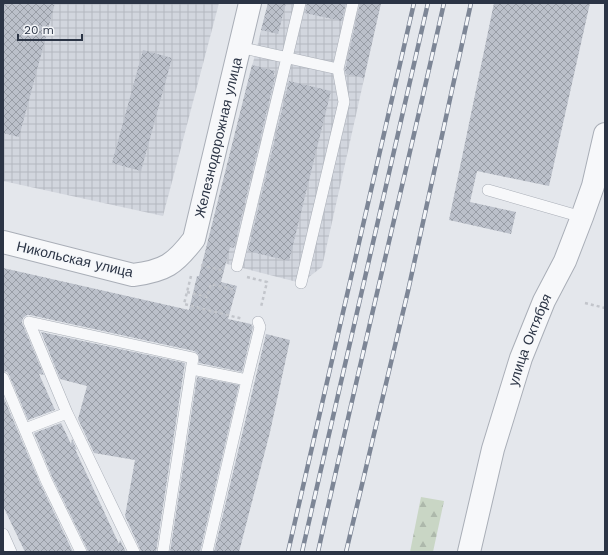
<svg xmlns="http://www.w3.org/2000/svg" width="608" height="555" font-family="'Work Sans',sans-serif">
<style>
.industrial{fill:url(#industrial-grid)}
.forest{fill:url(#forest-firs)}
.building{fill:url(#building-cross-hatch)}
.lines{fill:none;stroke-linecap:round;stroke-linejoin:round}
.service-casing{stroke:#a9aeb7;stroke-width:12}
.minor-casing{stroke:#a9aeb7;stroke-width:24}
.tertiary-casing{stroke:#a9aeb7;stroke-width:24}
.path{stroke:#c2c5cb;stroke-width:2.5;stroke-dasharray:3 3;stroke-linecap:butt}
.service{stroke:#f7f8fa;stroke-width:11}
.minor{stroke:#f7f8fa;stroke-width:22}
.tertiary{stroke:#f7f8fa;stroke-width:22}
.rail-casing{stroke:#7d8696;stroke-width:4.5}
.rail{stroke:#f4f6f9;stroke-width:3;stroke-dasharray:9;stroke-linecap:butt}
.labels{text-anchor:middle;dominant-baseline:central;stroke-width:3;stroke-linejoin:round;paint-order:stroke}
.street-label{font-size:14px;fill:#2b3445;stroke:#f4f6f9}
</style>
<defs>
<pattern id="industrial-grid" width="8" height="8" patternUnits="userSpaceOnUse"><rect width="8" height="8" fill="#d2d6de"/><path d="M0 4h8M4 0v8" fill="none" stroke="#b4b8c0"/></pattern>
<pattern id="forest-firs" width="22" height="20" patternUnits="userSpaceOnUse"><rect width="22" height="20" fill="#c9d6c5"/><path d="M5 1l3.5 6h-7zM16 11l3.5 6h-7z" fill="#adb8ab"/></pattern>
<pattern id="building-cross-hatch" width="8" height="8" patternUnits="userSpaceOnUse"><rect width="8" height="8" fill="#bbc0ca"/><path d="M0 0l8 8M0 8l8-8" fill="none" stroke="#989da6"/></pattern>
</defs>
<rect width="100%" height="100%" fill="#e4e7ec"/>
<path class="industrial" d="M3,3h216l-56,213 -160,-35z
M268,3h113l-59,264 -21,16 -97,-25z"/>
<path class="forest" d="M421,497l23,4 -11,51h-23z"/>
<path class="building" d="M3,3h52l-36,134 -16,-4z
M268,3h18l-8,31 -17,-4z
M307,3h39l-4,18 -37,-8z
M360,3h21l-17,75 -18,-4 -1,-4z
M494,3h96l-41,183 -72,-15 -7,31 46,10 -5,22 -62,-14z
M143,50l29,8 -31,113 -29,-8z
M252,65l23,6 -2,6h2l-41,171 -4,-1 -9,35 16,4 -9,33 23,5 2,3 -11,45 -43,-9v-8l-2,-2 -3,-2 -164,-36h-3l-4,3 -1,4 1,3 21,50 -5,-1 16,36 -27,10 -19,-45 -2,-3 -4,-1v-103l186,42 8,-34h2z
M289,81l42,10 -42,170 -41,-10z
M41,332l144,31 -29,189h-15l-1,-3 -15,-33 10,-56 -41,-7 -16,-34 9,-33 -27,-7z
M266,334l24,6 -20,92 -31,120h-25z
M197,377l42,8 -39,167h-30z
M3,396l37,87 33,69h-48l-22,-46z
M61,423l10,21 1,-5 5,11 -2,-1 44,95 1,-4 6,12h-38l-1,-3 -35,-72 -18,-44z"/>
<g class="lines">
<g class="service-casing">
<path id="service" d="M239,47l99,22
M488,190l94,27
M237,266l63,-263
M301,283l43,-181 -6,-33 15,-66
M29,322l164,36 -30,194
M29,322l38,91 67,139
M192,369l55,11 -40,172
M3,378l43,102 35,72
M247,380l13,-53 -2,-5
M25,429l42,-16
M3,534l8,18"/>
</g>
<g class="minor-casing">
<g id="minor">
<path id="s1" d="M469,552l24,-103 28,-91 23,-57 21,-40 17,-44 11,-31 12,-52"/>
</g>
</g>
<g class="tertiary-casing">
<g id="tertiary">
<path id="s2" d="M3,242l130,33c32,-4 42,-11 61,-36l56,-236"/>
</g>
</g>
<path class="path" d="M201,265l20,5
M191,276l-7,28 59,15
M247,277l20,5 -6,25
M187,292l20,5 4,-13 25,6
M585,303l20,5"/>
<use href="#service" class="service"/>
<use href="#minor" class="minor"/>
<use href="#tertiary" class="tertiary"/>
<g class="rail-casing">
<path id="rail" d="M288,552l126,-549
M302,552l126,-549
M318,552c40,-183 85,-366 126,-549
M346,552l62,-261 63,-288"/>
</g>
<use href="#rail" class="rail"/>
</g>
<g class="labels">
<g class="street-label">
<text stroke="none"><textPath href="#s2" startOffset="312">Железнодорожная улица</textPath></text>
<text transform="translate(75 259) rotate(13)">Никольская улица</text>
<text stroke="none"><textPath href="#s1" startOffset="221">улица Октября</textPath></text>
</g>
</g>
<rect width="608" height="555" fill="none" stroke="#2b3445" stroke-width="8"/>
<path d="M18 34v6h64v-6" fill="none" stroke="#2b3445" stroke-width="2"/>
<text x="24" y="34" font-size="12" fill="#2b3445" stroke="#f4f6f9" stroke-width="3" paint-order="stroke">20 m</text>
</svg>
